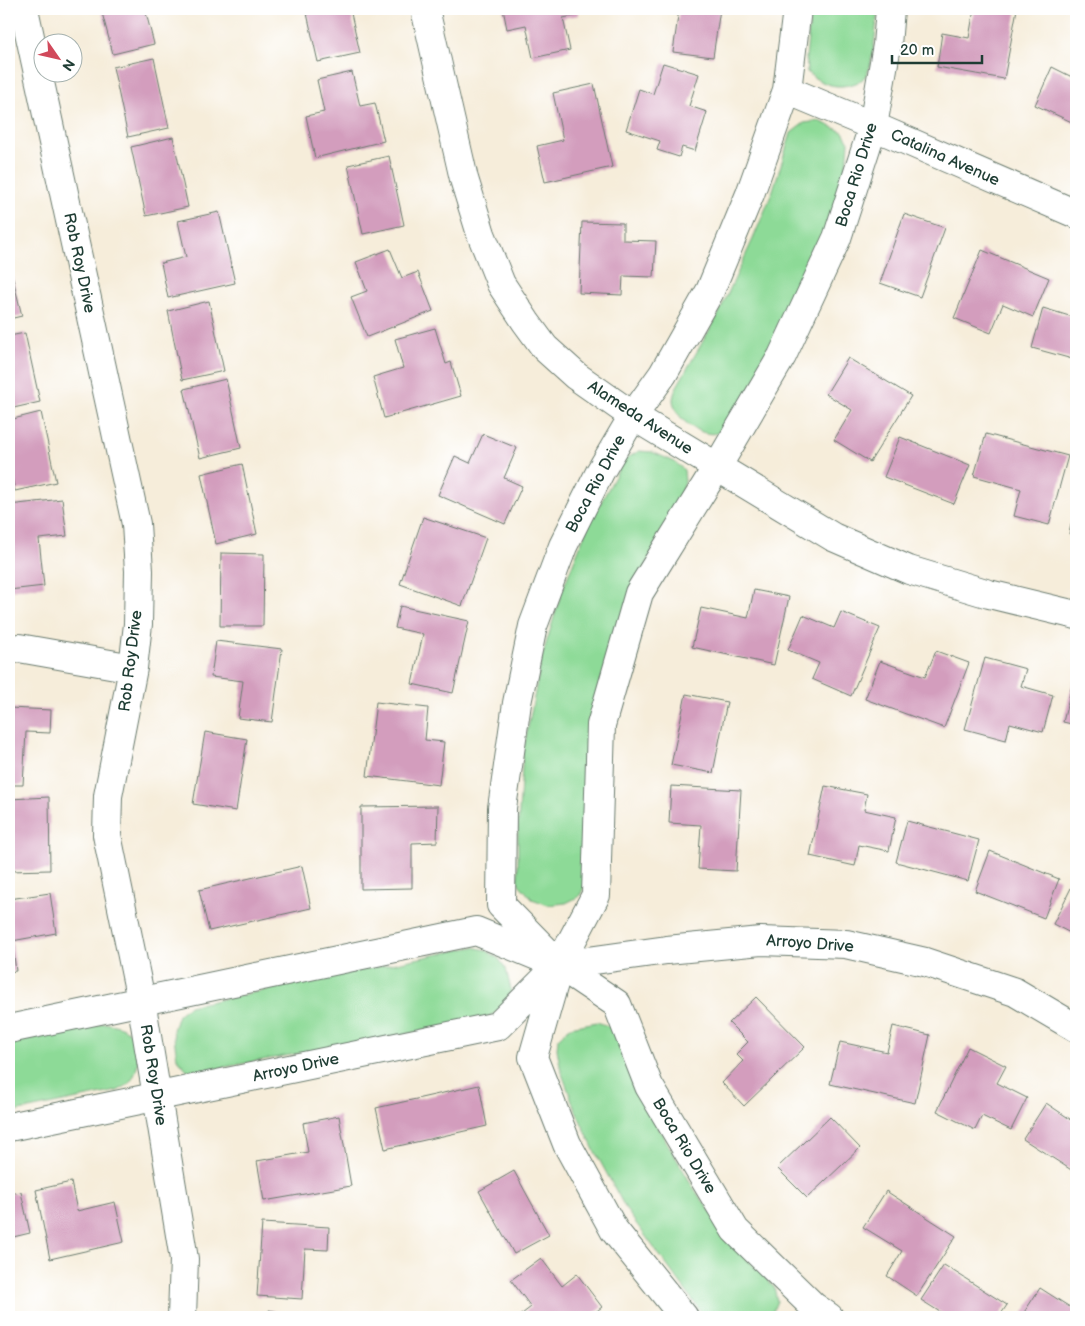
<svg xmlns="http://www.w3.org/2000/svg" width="1085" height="1326" font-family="'Balsamiq Sans',sans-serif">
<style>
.grass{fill:#8dda97;stroke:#568c66}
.building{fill:#d39dbd}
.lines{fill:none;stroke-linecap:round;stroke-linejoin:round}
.minor-casing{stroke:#6a7b6e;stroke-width:30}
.minor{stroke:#fff;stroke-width:28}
.labels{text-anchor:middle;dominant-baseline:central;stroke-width:4;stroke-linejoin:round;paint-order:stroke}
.street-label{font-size:16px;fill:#1f3d34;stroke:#fff}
</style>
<rect width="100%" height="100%" fill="#fff"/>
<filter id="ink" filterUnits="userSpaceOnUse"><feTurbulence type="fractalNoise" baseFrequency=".02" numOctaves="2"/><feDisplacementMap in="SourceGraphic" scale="10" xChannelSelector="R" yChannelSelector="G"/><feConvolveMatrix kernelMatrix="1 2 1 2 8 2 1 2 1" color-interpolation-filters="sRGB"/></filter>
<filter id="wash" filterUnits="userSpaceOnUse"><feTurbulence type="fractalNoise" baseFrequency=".0096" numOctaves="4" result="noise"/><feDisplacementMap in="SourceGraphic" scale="20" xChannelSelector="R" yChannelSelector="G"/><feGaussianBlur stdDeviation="1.12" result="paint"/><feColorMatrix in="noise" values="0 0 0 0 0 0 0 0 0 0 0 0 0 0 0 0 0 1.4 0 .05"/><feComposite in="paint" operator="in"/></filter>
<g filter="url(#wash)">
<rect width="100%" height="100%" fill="#f6edda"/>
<path class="grass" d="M811,9h67c-2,15 -4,54 -12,66 -5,8 -15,10 -24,11 -13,1 -26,-6 -35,-14l-1,-15z
M819,121l24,11 6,10 -1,13 -12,52 -34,89 -74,131c-3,2 -7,5 -10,6 -18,5 -44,-15 -45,-33 0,-4 2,-8 3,-12l42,-73 35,-76 19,-46 19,-60 13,-10z
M639,451l13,1 23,10 9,8 1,12 -4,14 -11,17 -42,92 -41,275 -7,16 -14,7 -18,2 -16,-6 -14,-16v-56l5,-74 19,-96 20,-66 26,-65 36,-66z
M473,947l13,3 13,9 7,10 5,21 -6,13 -11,11 -18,7 -273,50 -16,-1 -10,-12 -4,-28 5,-15 11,-9z
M597,1022l14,5 11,11 37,91 37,63 48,64 30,31 3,14 -5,12 -4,4h-63l-78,-106 -33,-61 -19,-41 -14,-38 -4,-22 1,-11 12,-11z
M104,1023c8,1 16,3 23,7 14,11 14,39 3,52 -3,4 -9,7 -13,9l-108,22v-70z"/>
<g id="blocks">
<path class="building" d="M101,9h44l9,35 -41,10z
M306,9h44l10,44 -42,9z
M503,9h74l2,6 -16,3 7,32 -37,8 -7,-33 -19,4z
M679,9h41l-7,48 -40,-5z
M974,9h43l-13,70 -67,-12 5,-34 27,5z
M154,58l15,70 -41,9 -15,-70z
M663,63l36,11 -10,32 18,6 -12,39 -13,-4 -3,10 -22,-7 3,-9 -34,-11 13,-41 14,5z
M1052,67l24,12v45l-41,-19z
M352,72l8,34 15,-3 9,38 -69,17 -9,-42 18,-4 -7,-32z
M594,84l18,83 -67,15 -8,-36 26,-6 -10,-47z
M173,137l15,70 -42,9 -15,-69z
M389,156l15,69 -41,9 -15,-69z
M219,212l16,71 -67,15 -7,-35 25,-6 -8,-36z
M904,214l41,14 -25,69 -40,-14z
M582,222l41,1v17l33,1 -2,36 -31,-1 -1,19 -43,-2z
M390,249l12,29 16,-6 15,39 -66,26 -16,-40 16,-6 -11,-29z
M982,250l67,28 -16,39 -30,-13 -12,29 -37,-15z
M9,262l13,54 -13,3z
M209,301l15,70 -42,9 -14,-69z
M1043,308l33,10v42l-44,-12z
M435,328l11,36 5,-2 10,34 -77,22 -11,-41 30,-9 -8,-29z
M25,333l15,69 -31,7v-73z
M848,358l63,38 -41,66 -36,-22 18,-30 -26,-16z
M226,379l15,69 -41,10 -16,-69z
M41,412l15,70 -41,9 -6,-28v-43z
M483,434l34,14 -13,30 18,8 -17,38 -67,-29 17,-39 15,7z
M986,434l82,22 -19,69 -35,-9 7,-27 -47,-13z
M900,437l70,28 -16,39 -70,-27z
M242,464l15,70 -41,10 -15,-70z
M62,499l5,37 -28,3 5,47 -35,4v-85z
M1075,506h1v29l-7,-1z
M423,517l63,21 -24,68 -62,-22z
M221,553l43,1 -1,72h-43z
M754,590l35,7 -15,68 -82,-18 9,-39 47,10z
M400,606l69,15 -16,72 -41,-9 11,-50 -28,-6z
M841,612l39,16 -29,68 -39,-17 7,-16 -31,-13 15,-35 31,13z
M216,641l66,8 -10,73 -34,-4 5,-37 -32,-4z
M936,651l33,12 -25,65 -79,-29 15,-38 45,16z
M985,658l41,11 -5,17 32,9 -10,37 -33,-9 -4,17 -41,-11z
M1073,681l3,1v43l-13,-3z
M686,694l41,8 -14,71 -42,-8z
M376,702l52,6 -3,32 19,2 -5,43 -72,-9z
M9,708l42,2 -1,23 -24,-1 -3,53h-14z
M205,732l42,7 -11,72 -43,-7z
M671,786l70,4 -5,81 -38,-2 3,-44 -32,-2z
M825,786l42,8 -3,16 32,7 -7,34 -30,-6 -4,21 -45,-10z
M49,797l1,73 -41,1v-72z
M438,806l-1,36 -25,1v45l-51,1v-82z
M907,821l72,19 -11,41 -72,-19z
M990,851l69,28 -15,39 -69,-27z
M302,866l9,42 -102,23 -10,-41z
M1072,886l4,2v48l-23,-12z
M50,893l6,40 -44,8 4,30 -7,1v-73z
M756,997l49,50 -61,59 -22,-23 21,-22 -7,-7 12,-12 -19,-19z
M893,1026l37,9 -15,68 -85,-19 10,-42 47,10z
M968,1047l38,19 -9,17 30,15 -16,32 -29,-14 -7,14 -38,-19z
M479,1085l8,41 -102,23 -9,-41z
M1046,1103l30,20v50l-53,-34z
M339,1116l12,70 -87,15 -7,-40 51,-9 -5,-29z
M830,1117l30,31 -53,50 -30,-30z
M514,1171l35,64 -35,19 -35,-63z
M71,1182l6,29 38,-9 9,40 -74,17 -14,-69z
M886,1191l70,45 -39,60 -30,-20 15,-25 -39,-24z
M21,1192l9,41 -21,5v-44z
M262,1223l67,4 -1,23 -23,-1 -3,50 -45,-3z
M541,1258l21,28 15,-12 25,33 -13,10h-71l13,-10 -20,-27z
M944,1265l63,40 -8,12h-51l-27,-17z
M1040,1288l36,23v6h-55z
M269,1310l30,6v1h-31z"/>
</g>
</g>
<g filter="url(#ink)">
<use href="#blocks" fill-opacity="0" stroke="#6a7b6e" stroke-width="1"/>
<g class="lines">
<g class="minor-casing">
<path id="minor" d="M24,9l112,515 3,47 -1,53 -5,44 -25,128 -1,39 34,165 43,259 -2,58
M425,9l39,170 17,55 20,50 25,38 19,26 31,28 57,40 200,121 76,33 80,24 87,21
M787,90l86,36 203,88
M9,650l10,-2 114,20
M551,956l-50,-51 1,-97 15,-105 16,-77 30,-80 37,-74 33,-56 30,-42 47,-83 40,-97 37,-104 10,-81
M559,966l-26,91 34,87 47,86 70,87
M9,1029l467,-98 83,34 108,-15 94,-9 85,3 79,18 90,30 61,36
M9,1127l489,-101 61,-61
M829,1317l-16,-11 -78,-76 -86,-144 -32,-82 -58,-39 37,-70 5,-170 38,-132 78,-126 65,-111 55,-118 36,-112 14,-81 3,-36"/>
</g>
<use href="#minor" class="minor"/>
</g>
</g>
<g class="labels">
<g class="street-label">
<text transform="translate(945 158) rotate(24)">Catalina Avenue</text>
<text transform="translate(857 175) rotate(-73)">Boca Rio Drive</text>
<text transform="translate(79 263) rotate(78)">Rob Roy Drive</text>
<text transform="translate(640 418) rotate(33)">Alameda Avenue</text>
<text transform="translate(596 484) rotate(-62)">Boca Rio Drive</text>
<text transform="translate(131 661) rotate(-83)">Rob Roy Drive</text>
<text transform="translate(810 944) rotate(4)">Arroyo Drive</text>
<text transform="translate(296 1068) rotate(-12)">Arroyo Drive</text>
<text transform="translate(153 1075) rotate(81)">Rob Roy Drive</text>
<text transform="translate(684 1146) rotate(59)">Boca Rio Drive</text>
</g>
</g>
<rect width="1085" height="1326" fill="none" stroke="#fff" stroke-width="30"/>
<g transform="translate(58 58) rotate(124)"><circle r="24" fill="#ffffff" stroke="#a5b1ae"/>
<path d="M0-4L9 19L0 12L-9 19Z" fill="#d1495b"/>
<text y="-8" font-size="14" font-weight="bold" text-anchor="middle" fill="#1f3d34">N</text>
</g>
<path d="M892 55v8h90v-8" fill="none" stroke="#1f3d34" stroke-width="2.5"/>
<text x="900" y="55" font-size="15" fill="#1f3d34" stroke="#ffffff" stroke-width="4" paint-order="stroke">20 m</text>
</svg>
